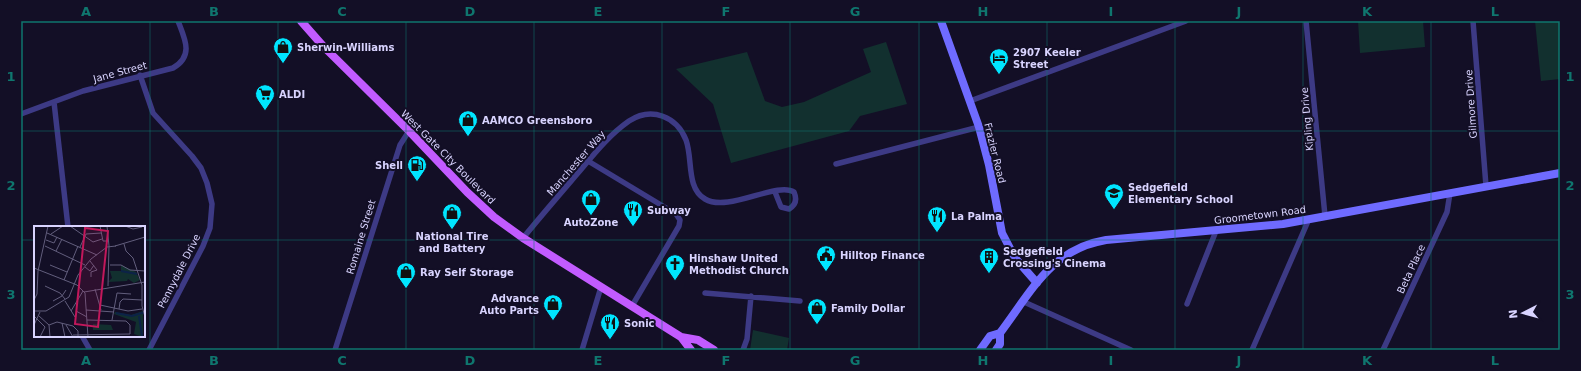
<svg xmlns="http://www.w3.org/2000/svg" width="1581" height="371" font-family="'DejaVu Sans',sans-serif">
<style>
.green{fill:#12302f}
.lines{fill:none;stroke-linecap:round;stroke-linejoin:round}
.street{stroke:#3d3a85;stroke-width:5.5}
.secondary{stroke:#6f6bff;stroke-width:8}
.primary{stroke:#c25bff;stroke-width:8}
.grid{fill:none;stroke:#0f766e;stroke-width:1;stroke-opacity:0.55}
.labels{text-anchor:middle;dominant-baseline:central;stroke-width:4;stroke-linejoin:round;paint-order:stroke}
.poi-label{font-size:10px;font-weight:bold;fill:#d9d4ff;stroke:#130f26;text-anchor:start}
.street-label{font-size:10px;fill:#d9d4ff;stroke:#130f26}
.inset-river{fill:none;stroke:#0c2248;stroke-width:2}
.inset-road{fill:none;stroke:#625e7d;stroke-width:1}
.view{fill:#c2185b;fill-opacity:0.15;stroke:#c2185b;stroke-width:2}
.inset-edge{fill:none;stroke:#d9d4ff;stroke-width:2}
.neatline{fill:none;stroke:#0f766e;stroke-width:1.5}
.grid-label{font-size:13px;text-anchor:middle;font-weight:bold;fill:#0f766e}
</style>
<rect width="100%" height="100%" fill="#130f26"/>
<path class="green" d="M1358,21h65l2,26 -65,6z
M1535,21h25v58l-19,2z
M886,42l21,62 -47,12 -11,15 -118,32 -18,-59 -37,-35 71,-17 18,49 17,6 22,-5 67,-30 -8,-23z
M753,330l36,8 -2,12h-37z"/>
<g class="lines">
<path class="street" d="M1306,21l19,195
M1473,21l13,165
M140,75l13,38 39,43 9,12 6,15 5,21 -2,24 -7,18 -54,104
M970,101l216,-80
M54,102l14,125
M21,114l62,-23 90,-23c21,-12 12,-29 5,-47
M588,161l88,53 4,6 -1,6 -47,80
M836,164l143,-37
M523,238c18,-22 37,-44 55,-65 16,-19 31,-38 51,-52 23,-15 48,-4 57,19 7,19 0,48 19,59 23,14 72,-18 89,-7 3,7 2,13 -5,17l-8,-2 -6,-15
M705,293l95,8
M1024,302l107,48
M1187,304l29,-73
M82,336l8,14
M335,350l65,-205 9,-14
M582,350l19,-63
M743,350l4,-11 4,-43
M1252,350l57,-131
M1383,350l64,-138 3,-19"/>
<path class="secondary" d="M941,21l38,106 10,38 13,68 13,25 22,25
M980,350l10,-14 10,-3c31,-41 51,-84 106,-93l177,-16 277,-51
M996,350l4,-6v-11"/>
<path class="primary" d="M301,21l22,25 86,85 58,61 27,25 29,21 158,99 10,13
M681,337l17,3 16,10"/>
</g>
<path class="grid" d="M150,21v329M278,21v329M406,21v329M534,21v329M662,21v329M790,21v329M919,21v329M1047,21v329M1175,21v329M1303,21v329M1431,21v329M21,131h1539M21,240h14M144,240h1416"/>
<defs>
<g id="shop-pin" transform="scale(1)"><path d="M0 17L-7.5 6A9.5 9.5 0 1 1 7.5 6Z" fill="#00e5ff" stroke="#130f26"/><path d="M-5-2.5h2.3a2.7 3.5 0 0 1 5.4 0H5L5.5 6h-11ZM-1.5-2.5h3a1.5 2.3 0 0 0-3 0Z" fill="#111"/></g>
<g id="hotel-pin" transform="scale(1)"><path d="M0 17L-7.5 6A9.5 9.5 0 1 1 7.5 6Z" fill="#00e5ff" stroke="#130f26"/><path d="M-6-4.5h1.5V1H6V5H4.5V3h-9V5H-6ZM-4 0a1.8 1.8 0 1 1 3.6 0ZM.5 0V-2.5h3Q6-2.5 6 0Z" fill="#111"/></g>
<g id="supermarket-pin" transform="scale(1)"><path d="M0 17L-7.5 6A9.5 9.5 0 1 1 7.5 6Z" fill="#00e5ff" stroke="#130f26"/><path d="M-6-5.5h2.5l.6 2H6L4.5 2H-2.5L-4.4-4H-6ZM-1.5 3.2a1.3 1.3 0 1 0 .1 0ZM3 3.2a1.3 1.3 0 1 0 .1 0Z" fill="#111"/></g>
<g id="fuel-pin" transform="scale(1)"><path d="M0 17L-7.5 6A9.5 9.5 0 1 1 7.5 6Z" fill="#00e5ff" stroke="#130f26"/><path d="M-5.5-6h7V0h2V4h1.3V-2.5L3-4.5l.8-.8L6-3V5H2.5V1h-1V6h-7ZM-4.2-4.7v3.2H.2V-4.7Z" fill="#111"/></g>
<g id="school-pin" transform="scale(1)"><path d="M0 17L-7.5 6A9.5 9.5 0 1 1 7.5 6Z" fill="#00e5ff" stroke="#130f26"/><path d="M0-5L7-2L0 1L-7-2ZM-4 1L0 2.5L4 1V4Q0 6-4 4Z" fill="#111"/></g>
<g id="restaurant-pin" transform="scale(1)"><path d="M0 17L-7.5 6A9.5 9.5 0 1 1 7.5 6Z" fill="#00e5ff" stroke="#130f26"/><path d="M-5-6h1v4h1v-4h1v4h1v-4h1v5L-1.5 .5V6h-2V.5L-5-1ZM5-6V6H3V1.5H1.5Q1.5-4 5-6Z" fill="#111"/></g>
<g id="civic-pin" transform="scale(1)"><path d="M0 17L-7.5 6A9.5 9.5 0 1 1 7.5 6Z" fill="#00e5ff" stroke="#130f26"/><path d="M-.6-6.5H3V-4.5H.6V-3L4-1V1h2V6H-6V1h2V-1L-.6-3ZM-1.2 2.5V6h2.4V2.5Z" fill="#111"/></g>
<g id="building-pin" transform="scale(1)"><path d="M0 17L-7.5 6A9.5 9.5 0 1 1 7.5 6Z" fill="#00e5ff" stroke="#130f26"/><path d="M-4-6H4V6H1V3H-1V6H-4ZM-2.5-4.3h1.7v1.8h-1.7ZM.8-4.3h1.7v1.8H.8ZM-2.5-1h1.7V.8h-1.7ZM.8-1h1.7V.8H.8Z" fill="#111"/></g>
<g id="church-pin" transform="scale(1)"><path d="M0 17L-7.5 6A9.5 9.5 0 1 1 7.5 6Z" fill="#00e5ff" stroke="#130f26"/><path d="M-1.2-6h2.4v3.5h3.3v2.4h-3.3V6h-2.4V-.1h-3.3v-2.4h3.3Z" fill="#111"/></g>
</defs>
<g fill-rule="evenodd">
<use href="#shop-pin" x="283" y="47"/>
<use href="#hotel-pin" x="999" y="58"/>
<use href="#supermarket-pin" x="265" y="94"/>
<use href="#shop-pin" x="468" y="120"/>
<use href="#fuel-pin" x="417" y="165"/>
<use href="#school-pin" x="1114" y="193"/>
<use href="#shop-pin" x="591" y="199"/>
<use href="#restaurant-pin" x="633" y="210"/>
<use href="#shop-pin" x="452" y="213"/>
<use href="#restaurant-pin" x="937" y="216"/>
<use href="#civic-pin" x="826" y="255"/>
<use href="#building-pin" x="989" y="257"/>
<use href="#church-pin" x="675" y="264"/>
<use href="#shop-pin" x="406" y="272"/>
<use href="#shop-pin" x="553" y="304"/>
<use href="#shop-pin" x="817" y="308"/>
<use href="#restaurant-pin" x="610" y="323"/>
</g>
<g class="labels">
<g class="poi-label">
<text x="297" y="47">Sherwin-Williams</text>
<text x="1013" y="52">2907 Keeler<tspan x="1013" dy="12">Street</tspan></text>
<text x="279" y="94">ALDI</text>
<text x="482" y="120">AAMCO Greensboro</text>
<text x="403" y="165" text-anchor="end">Shell</text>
<text x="1128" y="187">Sedgefield<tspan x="1128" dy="12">Elementary School</tspan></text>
<text x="647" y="210">Subway</text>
<text x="951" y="216">La Palma</text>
<text x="591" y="222" text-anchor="middle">AutoZone</text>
<text x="452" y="236" text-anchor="middle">National Tire<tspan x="452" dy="12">and Battery</tspan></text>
<text x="1003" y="251">Sedgefield<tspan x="1003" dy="12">Crossing's Cinema</tspan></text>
<text x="840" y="255">Hilltop Finance</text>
<text x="689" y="258">Hinshaw United<tspan x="689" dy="12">Methodist Church</tspan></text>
<text x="420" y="272">Ray Self Storage</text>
<text x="539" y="298" text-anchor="end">Advance<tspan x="539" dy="12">Auto Parts</tspan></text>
<text x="831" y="308">Family Dollar</text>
<text x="624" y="323">Sonic</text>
</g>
<g class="street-label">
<text transform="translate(120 72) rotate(-15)">Jane Street</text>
<text transform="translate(1471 104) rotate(-94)">Gilmore Drive</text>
<text transform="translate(1307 119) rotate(-95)">Kipling Drive</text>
<text transform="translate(995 153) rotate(76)">Frazier Road</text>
<text transform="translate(448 157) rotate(45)">West Gate City Boulevard</text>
<text transform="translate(576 163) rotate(-49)">Manchester Way</text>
<text transform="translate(1260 215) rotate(-7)">Groometown Road</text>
<text transform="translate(361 237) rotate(-73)">Romaine Street</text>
<text transform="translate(1411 269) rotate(-65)">Beta Place</text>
<text transform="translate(179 271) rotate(-63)">Pennydale Drive</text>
</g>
</g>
<g transform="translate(34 226)">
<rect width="111" height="111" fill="#130f26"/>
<path d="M87,39l15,7 4,8 -6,3 -6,-4 -1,2 -19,1 4,-4 -2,-7h11zM109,85v26l-9,-3 2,-12 -22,-8 1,-2 16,3zM59,98l18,1 2,5h-20z" fill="#12302f"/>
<path class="inset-river" d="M87,45l16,3M82,87l16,3 13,-4M105,90l3,20"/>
<path class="inset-road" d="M36,0l23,16 9,-3M66,0l3,15h5M73,0l2,20M91,0l8,3 9,-2M53,1l15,-1M13,7l50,22M17,8l12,-8M12,14l8,3 3,-6M90,18l2,7 7,7 9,27v21l3,11M11,20l40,19M81,20l30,-9M46,21l6,-13 15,-1M22,25l6,-12M56,35l7,9 -6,2v5M16,39l17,7M76,39h11l9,5 15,1M51,41l5,4 4,-6M0,42l43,17 8,8 3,44M30,54l14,-34M11,60l15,7 5,6M74,60l1,-40M61,63l6,21M50,66l61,-10M0,74l3,-6 1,-23 10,-45M19,75l9,-5 4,-6M31,75l10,16M66,79l28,6 14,-2M85,83l1,-7 3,-3 19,1M52,84l28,2M0,85h12l23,-14 9,-22 13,-16 16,-12 9,-1M37,85l12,-20M42,85l11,6M0,90l11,11 -5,10M5,90l10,9 1,12M78,94l5,-27 14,1M111,94v14M28,97l3,14M0,99l6,-13M15,99l8,-3 16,4 5,5v5M32,99l7,12M39,109l57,-1v-9l-4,-4 -39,-1"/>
<path class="view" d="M51,2l23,3 -10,96 -23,-3z"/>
<rect width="111" height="111" class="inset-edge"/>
</g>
<rect width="1581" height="371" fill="none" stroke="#130f26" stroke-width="44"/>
<g transform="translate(1523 313) rotate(264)" stroke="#130f26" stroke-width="3" paint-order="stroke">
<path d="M0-3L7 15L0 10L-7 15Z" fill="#d9d4ff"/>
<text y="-6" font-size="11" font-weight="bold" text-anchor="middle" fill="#d9d4ff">N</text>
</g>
<rect x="22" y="22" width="1537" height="327" class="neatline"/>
<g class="grid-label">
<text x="86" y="16">A</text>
<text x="214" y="16">B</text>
<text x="342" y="16">C</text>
<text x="470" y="16">D</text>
<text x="598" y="16">E</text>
<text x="726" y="16">F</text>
<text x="855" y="16">G</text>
<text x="983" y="16">H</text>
<text x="1111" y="16">I</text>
<text x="1239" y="16">J</text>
<text x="1367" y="16">K</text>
<text x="1495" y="16">L</text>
<text x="11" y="81">1</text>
<text x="1570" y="81">1</text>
<text x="11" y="190">2</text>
<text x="1570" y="190">2</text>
<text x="11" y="299">3</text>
<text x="1570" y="299">3</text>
<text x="86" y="365">A</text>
<text x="214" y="365">B</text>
<text x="342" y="365">C</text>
<text x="470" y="365">D</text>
<text x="598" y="365">E</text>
<text x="726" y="365">F</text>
<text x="855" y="365">G</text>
<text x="983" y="365">H</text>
<text x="1111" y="365">I</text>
<text x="1239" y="365">J</text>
<text x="1367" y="365">K</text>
<text x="1495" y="365">L</text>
</g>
</svg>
